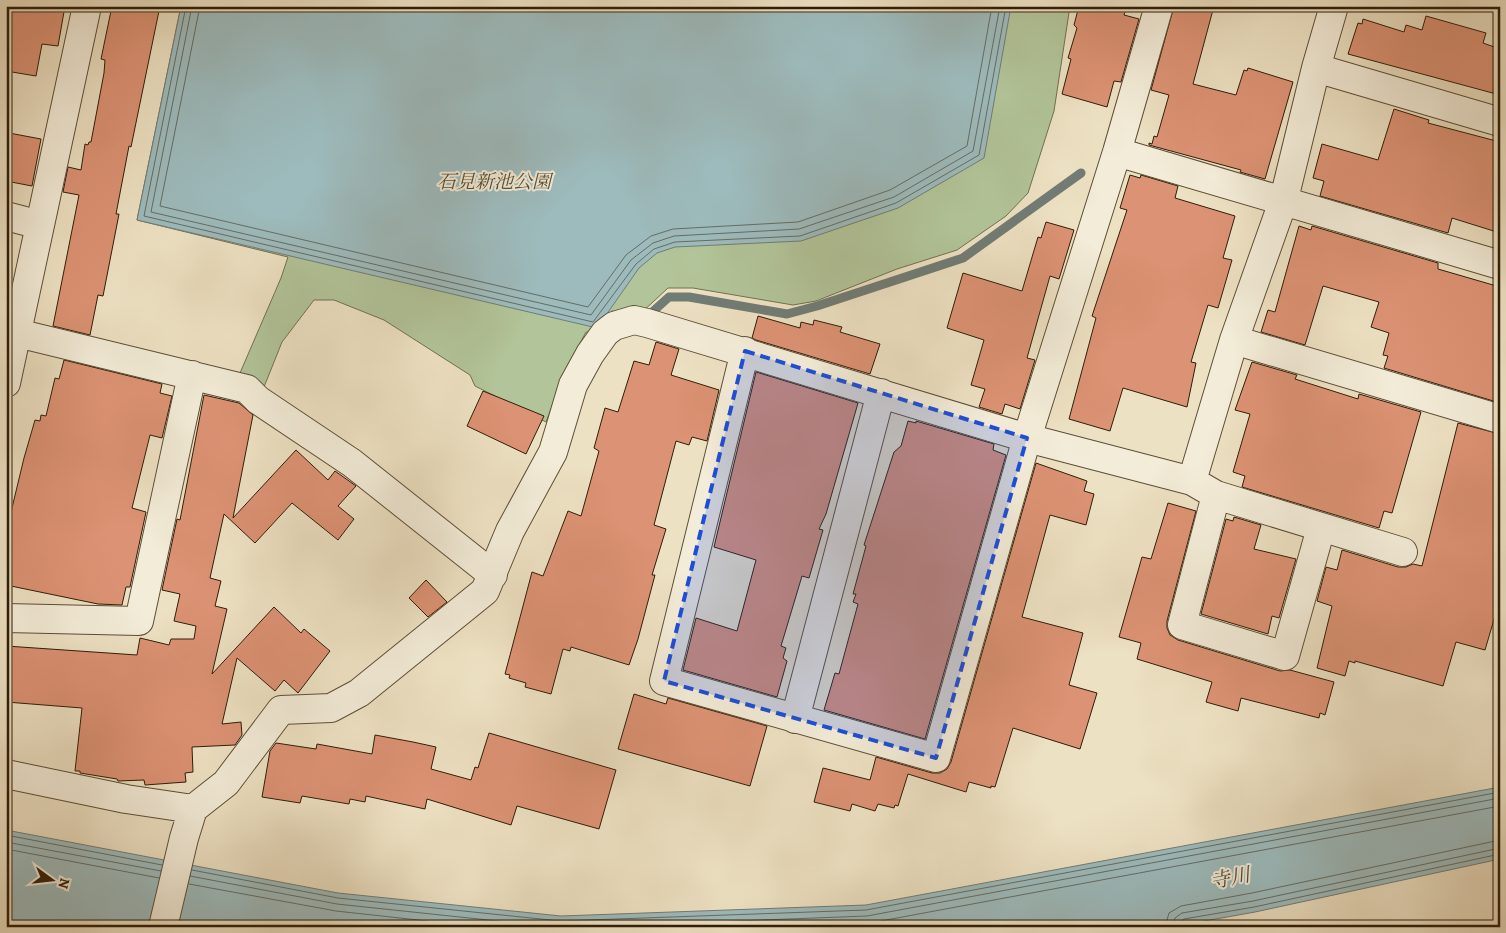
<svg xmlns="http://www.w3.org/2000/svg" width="1506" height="933" font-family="Alegreya,'Noto Serif JP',serif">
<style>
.green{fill:#b2c499;stroke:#707050}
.water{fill:#9dbbbd;stroke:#717c75}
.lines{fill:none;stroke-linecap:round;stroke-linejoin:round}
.shore{stroke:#666c62;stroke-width:1}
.stream{stroke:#717c75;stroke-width:9}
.building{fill:#dc9274;stroke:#2e1d08}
.minor-casing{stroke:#5e4e37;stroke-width:30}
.minor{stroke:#f3ecd8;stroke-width:28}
.marked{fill:#1d4ed8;fill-opacity:0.2;stroke:#1d4ed8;stroke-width:4;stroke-dasharray:10 6;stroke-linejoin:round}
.labels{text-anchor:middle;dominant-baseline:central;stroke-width:4;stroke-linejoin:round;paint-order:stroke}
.park-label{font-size:19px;font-style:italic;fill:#564f34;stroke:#f3ecd8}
.water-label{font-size:20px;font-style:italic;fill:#4f4c3e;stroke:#f3ecd8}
</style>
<rect width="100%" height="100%" fill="#ede1c3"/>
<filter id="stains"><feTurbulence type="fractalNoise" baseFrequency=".004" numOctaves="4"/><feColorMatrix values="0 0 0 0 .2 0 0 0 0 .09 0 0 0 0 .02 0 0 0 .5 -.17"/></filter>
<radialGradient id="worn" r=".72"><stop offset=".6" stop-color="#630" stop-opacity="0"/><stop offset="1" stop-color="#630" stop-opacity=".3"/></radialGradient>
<path class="green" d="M181,6h889l-16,105 -26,82 -22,23 -49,34 -60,19 -81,32 -23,4 -100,-17h-25l-28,26 -28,-3 -16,22 -10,-1 -19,35 -21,55 -71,-36 -5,-11 -86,-55 -50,-20h-20l-32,42 -20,50 -22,-19 41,-95 7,-21 -151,-37z"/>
<path class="water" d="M181,6h830l-27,152 -86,50 -97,33 -126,6 -18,6 -18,15 -42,60 -460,-108z
M1500,787v72l-245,53 -84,15h-1165v-97l332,63 223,23 305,-11z"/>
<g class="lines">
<path class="shore" d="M186,6l-42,210 449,106 43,-58 18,-15 21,-7 125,-6 96,-33 83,-48 27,-149
M192,6l-41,206 440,103 40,-55 22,-17 21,-7 125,-7 95,-32 79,-46 27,-145
M200,6l-40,200 428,101 38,-52 25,-19 22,-7 125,-7 92,-32 77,-44 25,-140
M6,835l156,30
M6,842l155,29
M6,849l153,29
M192,870l146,28 222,23 306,-11 634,-118
M190,876l147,28 217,23
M189,884l147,27 146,16
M579,927l288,-11 633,-118
M776,927l94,-4 630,-117
M1165,927l4,-14 12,-7 71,-13 248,-53
M1173,927l2,-9 7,-5 71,-12 247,-53
M1179,927l1,-5 4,-3 70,-12 246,-53"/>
<path class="stream" d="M649,315l20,-18h20l98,17 30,-8 146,-48 118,-85"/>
</g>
<path class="building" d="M6,6h59l-7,40 -16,-2 -6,32 -30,-5z
M112,6h48l-29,141 -2,-1 -13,68h3l-16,82 -5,-1 -8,40 -37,-9 26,-131 -16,-3 5,-25 13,3 4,-26 3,1 1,-3h2l13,-69 1,-13 -4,-1z
M1079,6h48l-3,9 15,4 -18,63 -7,-1 -7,26 -45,-13 9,-35 -3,-1 9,-30 -3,-3z
M1174,6h40l-21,78 43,11 8,-25 3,1 1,-3 45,14 -28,97 -25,-7 1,-2 -92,-25v-2l3,1 2,-8 3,1 12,-42 -18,-5z
M1426,16l60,17 -3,10 17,6v46l-152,-41 10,-31 4,1 1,-5 41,13 2,-7 16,5z
M1394,109l35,11 -1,3 72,19v91l-48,-15 -4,15 -128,-37 4,-15 -11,-3 9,-34 56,16z
M9,133l32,6 -9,47 -26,-5v-33z
M1130,175l10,3 1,-3 37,11 -3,12 60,18 -12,42 9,2 -14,48 -10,-3 -17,57 5,1 -9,44 -64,-19 -13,43 -41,-12 27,-101 -4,-2 35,-106 -7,-2z
M1046,222l28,8 -15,49 -9,-3 -23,82 8,2 -15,49 -15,-5 -3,10 -23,-7 6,-18 -14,-4 13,-45 -37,-12 16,-55 59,18 16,-54 3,1z
M1299,226l12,4 1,-4 126,37v6l62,18v116l-116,-35 4,-12 -5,-1 6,-22 -18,-6 8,-25 -56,-16 -18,59 -44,-13 7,-22 7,2z
M758,316l42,12 1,-6 12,3 1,-5 28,7 -2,5 40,12 -10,30 -114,-34 -4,-2z
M656,342l23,7 -8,26 48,15 -12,51 -15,-4 -3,8 -13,-4 -22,84 12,4 -14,46h3l-17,64 -9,26 -58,-18 -1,4 -7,-2 -12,45 -26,-7 1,-4 -17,-5 1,-3 -5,-1 27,-102 11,4 25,-65 13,5 18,-65 -5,-3 11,-40 13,4 16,-51 15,4z
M64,360l98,24 -2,9 12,3 -10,42 -12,-3 -18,73 14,4 -16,75h-4l-4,18 -24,-1 -92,-19v-52l18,-75 11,-38 5,1 1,-6 5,1 9,-38 4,1z
M1252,362l45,13 -2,4 63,20 1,-5 62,18 -29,101 -8,-2 -5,17 -137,-41 3,-11 -12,-4 17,-58 -15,-4z
M756,372l102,31 -32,111 -7,15 4,1 -14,48 -7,-2 -21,70 5,2 -3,10 4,3 -10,36 -94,-27 13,-52 41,13 19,-71 -42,-13z
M483,391l61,25 -18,38 -59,-28z
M204,395l35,8 14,12 -20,103 63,-68 32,30 7,-9 21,15 -18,20 16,13 -16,21 -46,-37 -37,40 -31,-29 -14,64 11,3 -6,25 12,3 -15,65 62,-67 27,26 3,-4 26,22 -32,42 -14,-13 -9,11 -38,-33 -15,66 19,-2 1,13 -7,10 -43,2 1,25 -8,1 1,9 -41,3 -1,-5 -26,1 -1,-2 -37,-6v-2h-5l7,-63 -76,-6v-56l131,9 3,-17 29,7 2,-6h23l2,-13 -22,-5 6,-27 -18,-4 15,-71 3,1z
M908,421l8,2v-2l78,23 -1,6 13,5 -81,284 -101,-29 11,-37 4,1 19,-70 -5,-2 3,-8h-3l13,-48 -2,-1 30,-93 7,-6z
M1458,423l42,11v165l-15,51 -29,-8 -13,44 -88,-25v2l-6,-2 -4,15 -28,-8 15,-62 -15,-5 9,-34 11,3 5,-20 56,17h8l7,-3 9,2z
M1036,463l51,18 -3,10 10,3 -8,31 -36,-10 -28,102 61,16 -14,52 28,8 -17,56 -67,-21 -18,59 -4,-1v2l-22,-6 -3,10 -58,-18 -10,32 -3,-1 -1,3 -16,-4 -3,7 -23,-7 -2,7 -36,-9 9,-34 47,12 6,-23 56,16h8l7,-4 4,-7z
M1168,503l28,8 -29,110v7l3,7 8,5 102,31 10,-1 44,12 -9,33 -5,-2 -1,5 -78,-20 -3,13 -32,-9 6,-20 -75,-23 4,-16 -22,-6 23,-80 9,2z
M1234,517l27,8 -7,24 42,10 -17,59 -7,-2 -4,18 -67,-20 25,-95 7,2z
M426,580l21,22 -19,15 -19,-19z
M634,694l32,10 2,-6 99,28 -17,60 -132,-37z
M489,733l127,37 -17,59 -82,-23 -6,19 -84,-26 -2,10 -59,-13 -1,6 -15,-3 -1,5 -47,-8 -2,7 -38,-6 8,-46 6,-8 40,6 1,-5 55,10 3,-19 38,7 23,5 -5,22 40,11 4,-13 3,1z"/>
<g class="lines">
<g class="minor-casing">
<path id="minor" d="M1316,68l184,54
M1117,152l383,113
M6,216l34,9 -34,158
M40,225l47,-219
M17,333l230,56 11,11 94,63 141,112
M1234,340l266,79
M745,351l-81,330 272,77 91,-320 90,-286 42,-146
M1192,481l42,-141 50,-141 32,-131 18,-62
M1216,495l-34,130 103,31 36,-128
M6,618l133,3 53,-246
M795,719l86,-326
M6,774l120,25 67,10
M163,927l21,-89 9,-29 33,-26 55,-73 50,-2 28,-15 126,-102 25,-60 43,-79 20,-67 17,-31 15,-21 9,-7 20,-6 13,3 380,115 165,43 24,14 187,57"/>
</g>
<use href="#minor" class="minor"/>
</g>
<path class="marked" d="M745,351l282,87 -91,320 -272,-77z"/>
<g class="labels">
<g class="park-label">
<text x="494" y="182">石見新池公園</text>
</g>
<g class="water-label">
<text transform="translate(1230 878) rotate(-11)">寺川</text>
</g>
</g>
<rect width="1506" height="933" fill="none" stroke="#ede1c3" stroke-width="25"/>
<rect x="8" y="8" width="1491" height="918" fill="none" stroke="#2e1d08" stroke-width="2.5"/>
<rect x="12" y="12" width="1481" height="908" fill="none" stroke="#2e1d08"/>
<g transform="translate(52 880) rotate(105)" stroke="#f3ecd8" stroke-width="4" paint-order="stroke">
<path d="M0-4L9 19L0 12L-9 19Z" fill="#2e1d08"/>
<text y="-8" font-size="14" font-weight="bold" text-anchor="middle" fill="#2e1d08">N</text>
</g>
<rect width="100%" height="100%" filter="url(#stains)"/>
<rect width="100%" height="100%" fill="url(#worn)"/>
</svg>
